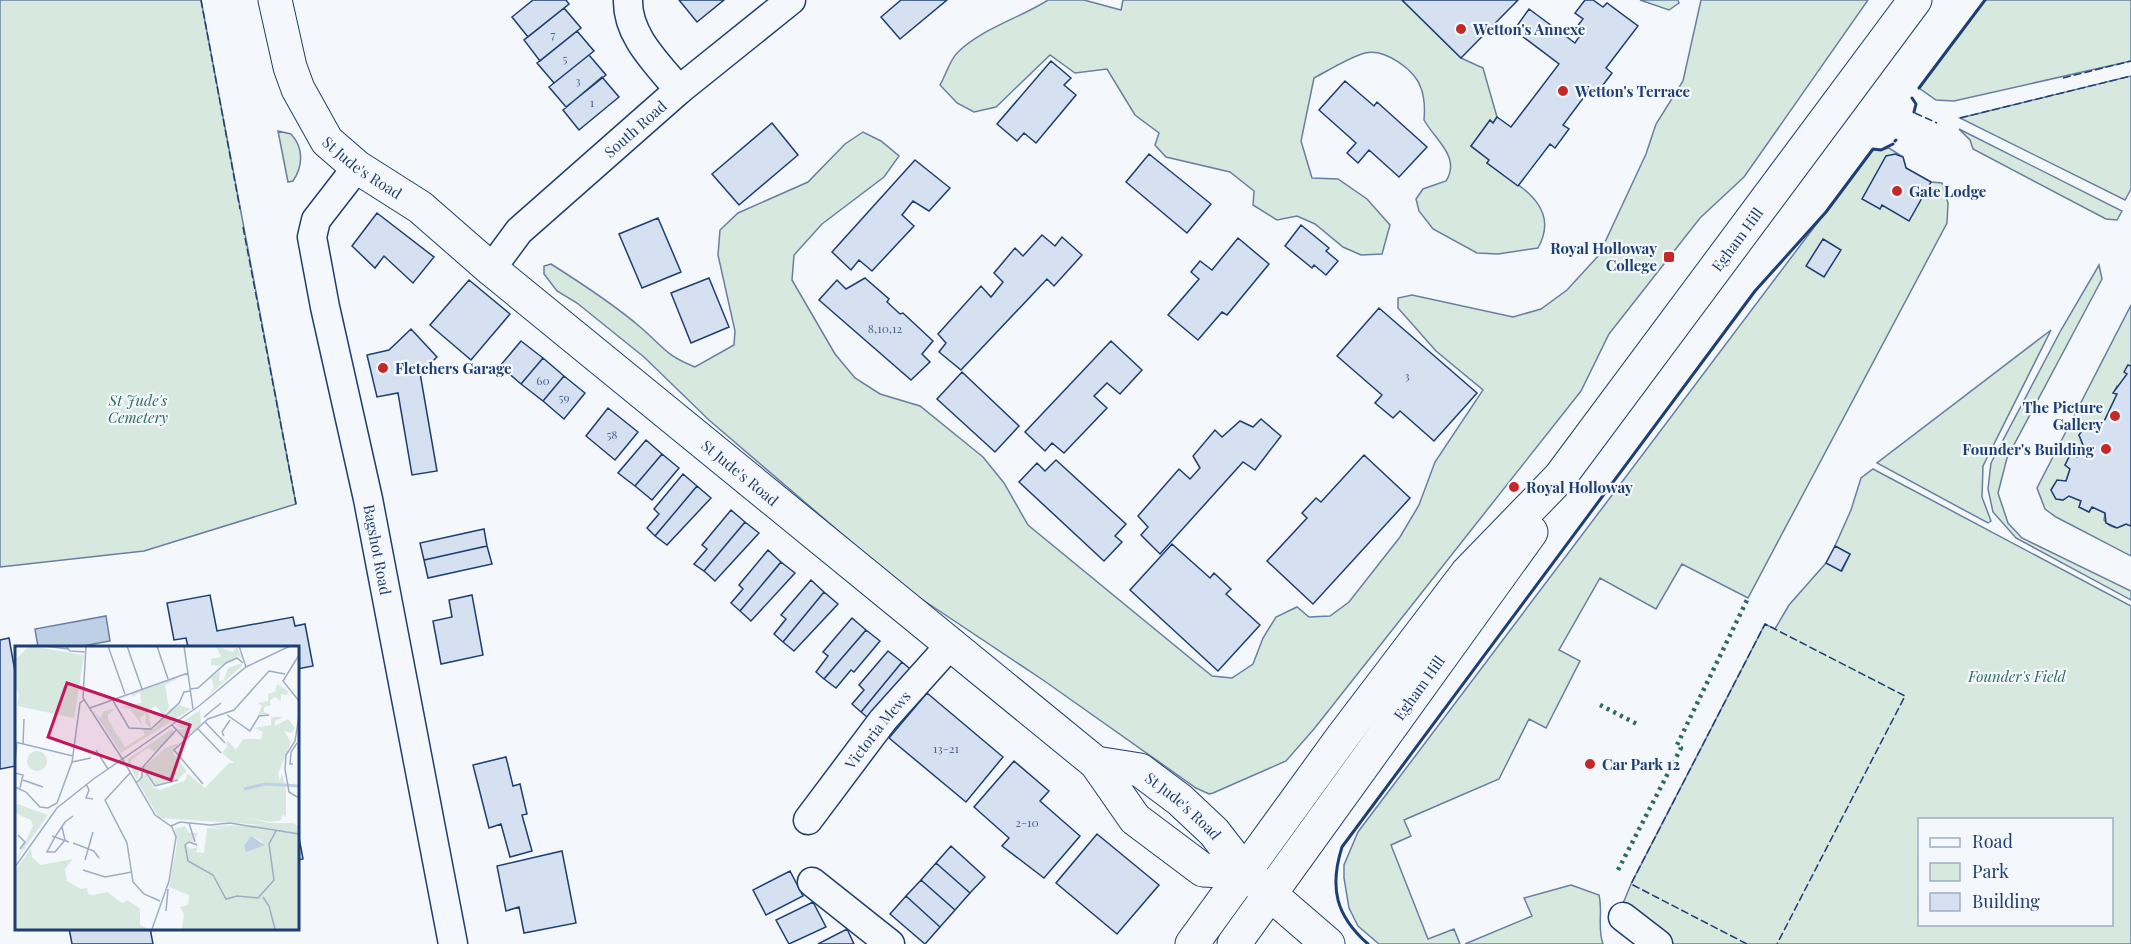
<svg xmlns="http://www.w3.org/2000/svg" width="2131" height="944" font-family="'Playfair Display',serif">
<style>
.green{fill:#d7e8df;stroke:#687fa3;stroke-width:1.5;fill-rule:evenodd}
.water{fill:#bed0e5;stroke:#687fa3;stroke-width:1.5}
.building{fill:#d5e0f0;stroke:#1d3f73;stroke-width:1.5}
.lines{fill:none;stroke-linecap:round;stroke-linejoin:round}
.street-casing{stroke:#1d3f73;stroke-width:31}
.secondary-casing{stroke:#1d3f73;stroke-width:35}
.primary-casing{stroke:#1d3f73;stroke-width:35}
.street{stroke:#f4f7fb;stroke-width:28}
.secondary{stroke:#f4f7fb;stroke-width:33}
.primary{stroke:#f4f7fb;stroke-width:33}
.hedge{stroke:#2c6c60;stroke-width:4.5;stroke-dasharray:3 4.5;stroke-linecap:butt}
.fence{stroke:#1d3f73;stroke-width:1.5;stroke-dasharray:8 3;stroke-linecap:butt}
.wall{stroke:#1d3f73;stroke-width:3}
.poi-dot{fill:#c62828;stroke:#f4f7fb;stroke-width:2}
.labels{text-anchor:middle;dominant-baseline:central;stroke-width:4.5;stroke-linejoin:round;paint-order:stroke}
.number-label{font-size:12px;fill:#4b6792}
.poi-label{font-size:15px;font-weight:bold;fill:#1d3f73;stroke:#f4f7fb;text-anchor:start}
.street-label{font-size:15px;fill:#1d3f73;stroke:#f4f7fb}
.park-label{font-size:15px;font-style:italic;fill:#2c6c60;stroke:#f4f7fb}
.inset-river{fill:none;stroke:#bed0e5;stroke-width:3}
.inset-road{fill:none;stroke:#9eadc5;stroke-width:1.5}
.view{fill:#c2185b;fill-opacity:0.15;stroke:#c2185b;stroke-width:3}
.inset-edge{fill:none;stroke:#1d3f73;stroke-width:3}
</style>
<rect width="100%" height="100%" fill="#f4f7fb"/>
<path class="green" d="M0,0h201l95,504 -152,47 -144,16z
M1048,0h36l37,10 2,-10h279l59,58 22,10 14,49 -4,6 -3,-2 -19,25 18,14 -2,3c30,22 75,42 51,85l-40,6 -21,-1 -44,-24 -14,-18 -3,-12 7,-10 23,-8c15,-24 -10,-40 -22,-61 1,-11 1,-21 -3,-32 -6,-18 -36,-40 -56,-35 -17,5 -34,16 -51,25l-13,63 11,37 26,1 29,20 23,26 -8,29 -21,1 -18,-8 -28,-23 -18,-8 -20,4 -24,-15 1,-14 -24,-19 -64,-15 -11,-12 4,-12 -24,-18 -28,-46 -32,4 -25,-18 -54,52 -22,5 -17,-9 -17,-18c6,-10 10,-26 18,-33 25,-24 62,-34 90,-52z
M1640,0h38l1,3 -10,7z
M1701,0h167l-124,177 -44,41 -91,116 -28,57 -267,338 -28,32 -73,32 -4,1 -13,-6 -153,-108 -138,-92 -196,-168 -65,-63 -67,-54 -20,-12 -13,-17v-8l7,-2c30,19 61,39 88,62 24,20 25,29 56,41l39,-22 1,-14 -17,-76 2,-25 18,-17 70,-31 37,-38 18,-12 18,9 18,15 -15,21 -62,47 -28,31 -2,25 43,74 20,24 25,16 40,12 63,51 21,26 24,42 184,151 20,2 21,-14 10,-26 13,-21 21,-10 12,10 21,-1 19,-14 51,-65 19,-32 16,-43 48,-72 -47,-39 -38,-43v-10l14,-3 101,22 28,-8 26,-19 32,-35 47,-101 10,-30 27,-43z
M1985,0h146v61l-177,40 -18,-1 -17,-12z
M2131,76v113l-6,11 -165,-82z
M1959,129l163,82 -5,9 -11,-1 -133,-70 -3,-9z
M278,131l13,3c13,14 12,32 2,47l-5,1z
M1889,148l14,9 3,11 25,14 11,1 6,20 -1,20 -199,375 -66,-34 -26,45 -56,-31 -41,72 21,11 -34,67 -17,-9 -30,60 -95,41 7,16 -20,9 37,94 26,-10 6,15h-81l-21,-18 -9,-18 -5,-30v-13l14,-33 515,-683 8,1z
M2099,265l3,14 -95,179 -9,35 10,30 14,15 109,53v9l-115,-62 -23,-26 -5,-23 3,-26 70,-133z
M2131,305v61l-11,21 -3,-1 -3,6 3,2 -17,36 -9,-5 -6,2 -6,8 4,10 -6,12 -6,-4 -6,12 5,4 -4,12h-9l-6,9 5,9 7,1 6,-4 12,5 -2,6 10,5 3,-5 13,6 -1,7c6,8 14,10 22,4l5,2v30l-75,-39 -11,-8 -8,-21z
M2051,330l-68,136 -1,31 9,24 -3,2 -111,-60z
M1873,469l258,137v338h-460l-49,-38 9,-22 134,-260 10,5 14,-24 37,-42 16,8 8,-17 -15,-8 16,-36 10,-32zM1920,820h192v104h-192z
M1571,885l28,10c4,17 -2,32 4,49h-138l67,-28 -8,-18z"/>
<path class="water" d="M106,616l4,25 -33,6h-39l-3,-18z"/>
<path class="building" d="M533,0h33l3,4 -41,33 -16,-20z
M679,0h45l-27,22z
M901,0h46l-47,39 -19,-22z
M1402,0h116l-57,58z
M1585,0h8l10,7 4,-4 31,23 -32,42 6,5 -15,20 -7,-4 -27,36 6,4 -14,19 -5,-4 -32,42 -31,-23 2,-3 -18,-14 19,-26 3,3 4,-6 14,10 48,-63 -45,-34 15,-21 46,34 4,-6 -7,-4 11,-14 -8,-6z
M564,8l17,20 -41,33 -16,-21z
M577,31l17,20 -40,32 -17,-20z
M589,55l17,20 -40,32 -17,-20z
M1051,61l20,17 -7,7 12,10 -40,48 -12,-10 -7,8 -20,-17z
M602,77l17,20 -40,33 -16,-20z
M1345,81l29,25 3,-4 50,45 -28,30 -30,-27 -11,13 -11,-10 9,-10 -37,-33z
M772,123l26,32 -59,50 -27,-31z
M1149,154l62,50 -24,29 -61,-51z
M1895,154l8,3 3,11 25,14 -22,39 -27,-16 -2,4 -18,-10 24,-43z
M915,160l35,28 -21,23 -16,-10 -11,14 12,11 -42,45 -13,-11 -8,10 -19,-18z
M377,213l57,44 -21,26 -29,-27 -9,12 -23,-22z
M658,218l23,54 -39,16 -23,-54z
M1301,225l28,23 -3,3 12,10 -12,14 -12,-10 -2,3 -27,-22z
M1042,235l13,11 7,-9 20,18 -28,31 -7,-7 -86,91 -22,-18 7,-9 -8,-9 43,-48 10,11 12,-15 -9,-9 21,-25 8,8z
M1238,238l31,26 -42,51 -5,-3 -24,28 -30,-25 31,-36 -8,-7 9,-11 12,9z
M1823,239l18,11 -17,27 -18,-11z
M709,278l20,49 -38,16 -20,-50z
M865,278l24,21 -2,3 13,12 3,-1 30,28 -11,13 8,8 -19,18 -92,-80 18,-20 9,9z
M469,280l41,34 -39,46 -41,-35z
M1379,308l98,85 -43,48 -34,-30 -7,7 -18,-15 7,-8 -45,-39z
M411,329l26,28 -17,16 17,98 -25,4 -14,-82 -21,4 -10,-42 22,-5z
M521,341l22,17 -22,26 -21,-18z
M1111,341l31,29 -22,24 -13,-11 -13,13 13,12 -43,45 -12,-10 -7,8 -20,-19z
M543,358l21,18 -21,25 -22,-17z
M2128,365l3,1v160l-5,-2 -9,4 -11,-5 -1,-10 -13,-6 -3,5 -10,-5 2,-6 -12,-5 -6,4 -7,-1 -5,-9 6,-10 9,1 4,-12 -5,-4 6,-12 6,4 6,-12 -4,-10 4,-6 8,-4 9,5 17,-36 -4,-1 14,-19 -3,-2z
M962,372l57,54 -24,26 -58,-53z
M564,376l21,17 -21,26 -21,-18z
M608,408l30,24 -23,28 -29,-24z
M1261,419l20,17 -26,34 -12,-8 -83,92 -19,-19 7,-8 -10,-11 41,-47 11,10 10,-11 -7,-12 22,-26 7,7 18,-16 13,6z
M646,440l16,14 -27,32 -17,-13z
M662,454l17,14 -27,32 -17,-14z
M1364,455l46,43 -97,106 -46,-43 40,-43 -5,-5 14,-15 5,4z
M1056,460l70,64 -11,12 7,6 -18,19 -85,-79 18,-19 8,8z
M683,474l14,12 -42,50 -8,-8 12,-14 -5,-5z
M697,486l14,12 -44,47 -12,-9z
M731,510l14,12 -41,49 -10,-7 13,-15 -5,-4z
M745,522l14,11 -44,48 -11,-10z
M484,529l3,17 -63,14 -4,-17z
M1172,544l38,34 4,-5 17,16 -5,5 34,31 -42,46 -88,-81z
M487,546l5,18 -64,14 -4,-18z
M1835,546l15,8 -9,17 -15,-8z
M768,550l13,12 -41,49 -9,-8 12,-14 -4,-4z
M781,562l14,11 -44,48 -11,-10z
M811,580l13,12 -41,50 -9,-8 12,-15 -5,-4z
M824,592l14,12 -44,47 -11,-9z
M210,595l7,36 76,-14 2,9 10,-2 8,42 -16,3v-22h-109l-2,-9 -12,2 -7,-37z
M472,595l11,60 -42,9 -8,-43 19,-4 -3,-17z
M852,618l14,12 -42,49 -8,-7 12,-16 -5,-4z
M866,630l14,11 -26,31 -3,-2 -15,18 -12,-9z
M9,638l7,39v89l-16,3v-129z
M888,651l14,11 -41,50 -9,-8 12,-14 -5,-5z
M902,662l14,12 -44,47 -11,-9z
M927,693l76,64 -37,45 -77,-64z
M506,757l7,29 7,-2 7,30 -5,1 10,36 -22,6 -9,-33 -12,4 -16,-63z
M1014,761l35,30 -9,10 40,35 -36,42 -42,-32 7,-8 -35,-31z
M297,827l6,32 -6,1z
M1097,834l62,51 -42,49 -61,-51z
M951,846l34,31 -15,16 -34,-30z
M562,851l14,72 -52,10 -5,-26 -13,4 -9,-45z
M936,863l34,30 -15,17 -34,-30z
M790,871l13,25 -37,19 -13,-25z
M921,880l34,30 -15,17 -34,-31z
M906,896l34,31 -15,17 -35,-30z
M813,902l13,25 -37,17 -13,-24z
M69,928h81l3,16h-81z
M847,929l7,15h-36z"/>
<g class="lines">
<g class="street-casing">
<g id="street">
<path d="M628,0c-1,36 30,64 51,90"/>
<path id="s1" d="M357,167l-41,53 -4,17 13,70 43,192 85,445"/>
<path id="s2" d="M491,269l28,-38 160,-141 112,-90"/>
<path id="s3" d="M808,820l75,-100 69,-77"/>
<path d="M812,882l78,62"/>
<path d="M1623,917l35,27"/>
</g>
</g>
<g class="secondary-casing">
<path id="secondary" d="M1270,894l58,50"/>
</g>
<g class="primary-casing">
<g id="primary">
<path id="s4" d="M275,0l15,67 8,22 29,52 30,26 63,40 71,62 605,494 44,7 40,30 34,32 31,40 25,22"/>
<path d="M1096,763l39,56 68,51 42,2"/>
<path id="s5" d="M1192,944l151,-208 124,-163 93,-96 355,-477"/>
<path id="s6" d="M1234,944l297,-412"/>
</g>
</g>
<use href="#street" class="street"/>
<use href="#secondary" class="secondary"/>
<use href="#primary" class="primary"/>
<path class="hedge" d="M1600,705l37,19
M1618,870l63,-122 -4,-3 71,-147"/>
<path class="fence" d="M201,0l39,209
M2063,78l68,-17
M1915,113l22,10
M1960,118l171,-42
M243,227l53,277
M1747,944l-116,-60 134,-260 140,72 -128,248"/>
<path class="wall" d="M1919,88l66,-88
M1912,98l4,6 -2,8
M1895,141l1,-1
M1368,944c-32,-28 -39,-56 -26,-97l413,-556 71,-79 47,-63 8,1 12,-6"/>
</g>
<g class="poi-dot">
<circle cx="1461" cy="29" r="6"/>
<circle cx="1563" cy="91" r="6"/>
<circle cx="1897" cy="191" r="6"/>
<rect x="1663" y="251" width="12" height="12" rx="3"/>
<circle cx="383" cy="368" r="6"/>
<circle cx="2115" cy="416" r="6"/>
<circle cx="2106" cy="449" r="6"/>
<circle cx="1514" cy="487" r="6"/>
<circle cx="1590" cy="764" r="6"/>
</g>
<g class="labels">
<g class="number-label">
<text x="553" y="34">7</text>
<text x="565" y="58">5</text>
<text x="578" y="80">3</text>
<text x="592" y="102">1</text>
<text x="885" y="328">8,10,12</text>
<text x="1407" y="375">3</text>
<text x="543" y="380">60</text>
<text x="564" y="397">59</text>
<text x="612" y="434">58</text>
<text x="946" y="748">13-21</text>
<text x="1027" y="822">2-10</text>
</g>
<g class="poi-label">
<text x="1473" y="29">Wetton's Annexe</text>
<text x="1575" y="91">Wetton's Terrace</text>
<text x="1909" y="191">Gate Lodge</text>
<text x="1657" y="248" text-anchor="end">Royal Holloway<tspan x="1657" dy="17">College</tspan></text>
<text x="395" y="368">Fletchers Garage</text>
<text x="2103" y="407" text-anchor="end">The Picture<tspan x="2103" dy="17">Gallery</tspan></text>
<text x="2094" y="449" text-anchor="end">Founder's Building</text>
<text x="1526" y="487">Royal Holloway</text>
<text x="1602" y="764">Car Park 12</text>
</g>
<g class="street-label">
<text stroke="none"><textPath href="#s2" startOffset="202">South Road</textPath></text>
<text stroke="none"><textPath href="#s4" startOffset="196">St Jude's Road</textPath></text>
<text stroke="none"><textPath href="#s5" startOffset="892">Egham Hill</textPath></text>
<text stroke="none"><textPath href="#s4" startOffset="682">St Jude's Road</textPath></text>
<text stroke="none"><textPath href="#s1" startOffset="404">Bagshot Road</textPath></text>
<text stroke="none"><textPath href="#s6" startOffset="316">Egham Hill</textPath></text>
<text stroke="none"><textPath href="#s3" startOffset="114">Victoria Mews</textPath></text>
<text stroke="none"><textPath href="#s4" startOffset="1242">St Jude's Road</textPath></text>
</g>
<g class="park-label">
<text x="138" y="400">St Jude's<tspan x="138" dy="17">Cemetery</tspan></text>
<text x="2017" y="676">Founder's Field</text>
</g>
</g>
<g transform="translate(15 646)">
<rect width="284" height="284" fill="#f4f7fb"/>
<path d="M14,0l55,9 -10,63 -57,-12 2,-12 -4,-7v-27zM201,0l17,6 4,-6 5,13 -4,-3 -19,10 -8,-1v-6l10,-2zM227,17v3l-32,28h-1l5,-6 -3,-11 9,-6 -1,10 4,1 5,-14zM165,31l-15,8 4,22 -5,9 -8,-10 -8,4 3,18 -6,-5 1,-9 -6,3 2,8 -12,-16 -10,-2 21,-4 -1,-11 -7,5 -2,-4zM262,38l11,7 -1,4 -6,-1v7l-6,-4 -5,3 1,5 -7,2v5l5,2 -11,1 4,-9 -4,-3 10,-2v-7l7,-2zM164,59l12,4 -70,44 -28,-43 7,8 4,-7 11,-2 -7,5v6l17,27 20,-12 -3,-7 12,1 16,-20zM185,64l1,14 -15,14 -8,-9h7l-9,-3zM256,71h12l-8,4v5l13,-7 7,9 -3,5 -8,-2 7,11 -13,32 2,7 2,-8 4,17v27l-3,-3 -2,6 -10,2 -27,-5 26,6h24l4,4v102h-116l2,-15 -4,-7 8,-2 1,-10 -20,-8 8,-43 -2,-15 10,-3 4,7h9l-4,8 -9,3 6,5 7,-2 -2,5 8,1 3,-25 19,1 -18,-3 54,-1 -103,-7 -21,-36 5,-13 10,18 7,3 26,-10 1,-7 18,15 24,-25h5l-12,-10 5,-6 -1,-4 2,-2 8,9 7,-11h18l2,-7 -9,-4 17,-3zM236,190l12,6 -17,10 -2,-6zM157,83l3,5 -19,18 -8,-4 -17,12v6h11l-5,14 -10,-20zM164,97l-6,10 14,18 -12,11 -19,4 -13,-18 22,-20zM12 115a10 10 0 1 1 20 0a10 10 0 1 1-20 0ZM0,157l33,12 -33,47 18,-36 -2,-6 -16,-7zM16,202l1,9 8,8 33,-6 -8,10 2,12 14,8 6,-1 1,6 5,1 14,-3 15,11 6,-3 12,9v16l9,4h-134v-58z" fill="#d7e8df" fill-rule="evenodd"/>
<path d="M236,190l14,9 -19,7 -2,-6z" fill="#bed0e5"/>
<path class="inset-river" d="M229,143l21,-5 34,2"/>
<path class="inset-road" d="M30,0l23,3M51,0l4,5 16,1M71,0l-3,52 40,62M93,0l17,48M112,0l15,43M142,0l11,33M169,0l9,63M224,0l7,21M284,9l-16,26 16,20M175,43l8,-1 28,-25 11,-5 6,5M97,53l17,29 22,1 28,-26 5,-11 6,-1M75,62l98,-35M212,69l23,16 9,-15 10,-1M284,70l-4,25 -9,14 -1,14 4,23 10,6M189,71l17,-14M190,76l20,21M157,79l14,15M183,83l23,24M209,90l-2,-4 8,-12M0,96l58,14M8,98l1,-25M81,104l12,19M108,114l32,55 17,12 4,10 -7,44 -17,48M0,115l2,-19M57,116l19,-4M278,118h-3l1,-12 6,-9M128,122l12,18 23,-6M0,127l8,2 -3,13M115,127l-25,27 22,43 6,39 11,12 16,7M80,132l104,-72 47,-39 44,-21M8,134l20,7M121,137l6,-6v-9l34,-38M71,138l3,6 -3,8 7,1M188,138l-29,-34 34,-31 26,-9 35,-39 16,3M0,141l11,5 14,15 8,1 9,-5 15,-41 8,-59 4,-3M174,177l6,19M156,180l9,-4 30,3 20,-2 69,11M47,181l3,13 -10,12h-8l8,-15 10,-15 8,-6M3,189l7,7 -5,7M37,190l17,6M58,197l21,8 5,7M177,197l5,2 -8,-3 -4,3 3,16 25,14 13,24 11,-3 21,2 16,-18 -5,-36 7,-13M70,214l8,-28M0,221l42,-59 39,-31M68,224l22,7 27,-5M248,251l6,9 6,23M151,265l2,-22"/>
<path class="view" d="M52,37l123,42 -19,55 -123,-43z"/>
<rect width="284" height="284" class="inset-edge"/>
</g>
<rect x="1918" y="818" width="195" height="108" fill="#f4f7fb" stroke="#9eadc5" stroke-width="1.5"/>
<rect x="1930" y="838" width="30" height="9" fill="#f4f7fb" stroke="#9eadc5" stroke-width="1.5"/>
<text x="1972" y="848" font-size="18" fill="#1d3f73">Road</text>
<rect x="1930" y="863" width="30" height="18" fill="#d7e8df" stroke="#9eadc5" stroke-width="1.5"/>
<text x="1972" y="878" font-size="18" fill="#1d3f73">Park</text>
<rect x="1930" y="893" width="30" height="18" fill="#d5e0f0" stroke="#9eadc5" stroke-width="1.5"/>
<text x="1972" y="908" font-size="18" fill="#1d3f73">Building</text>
</svg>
